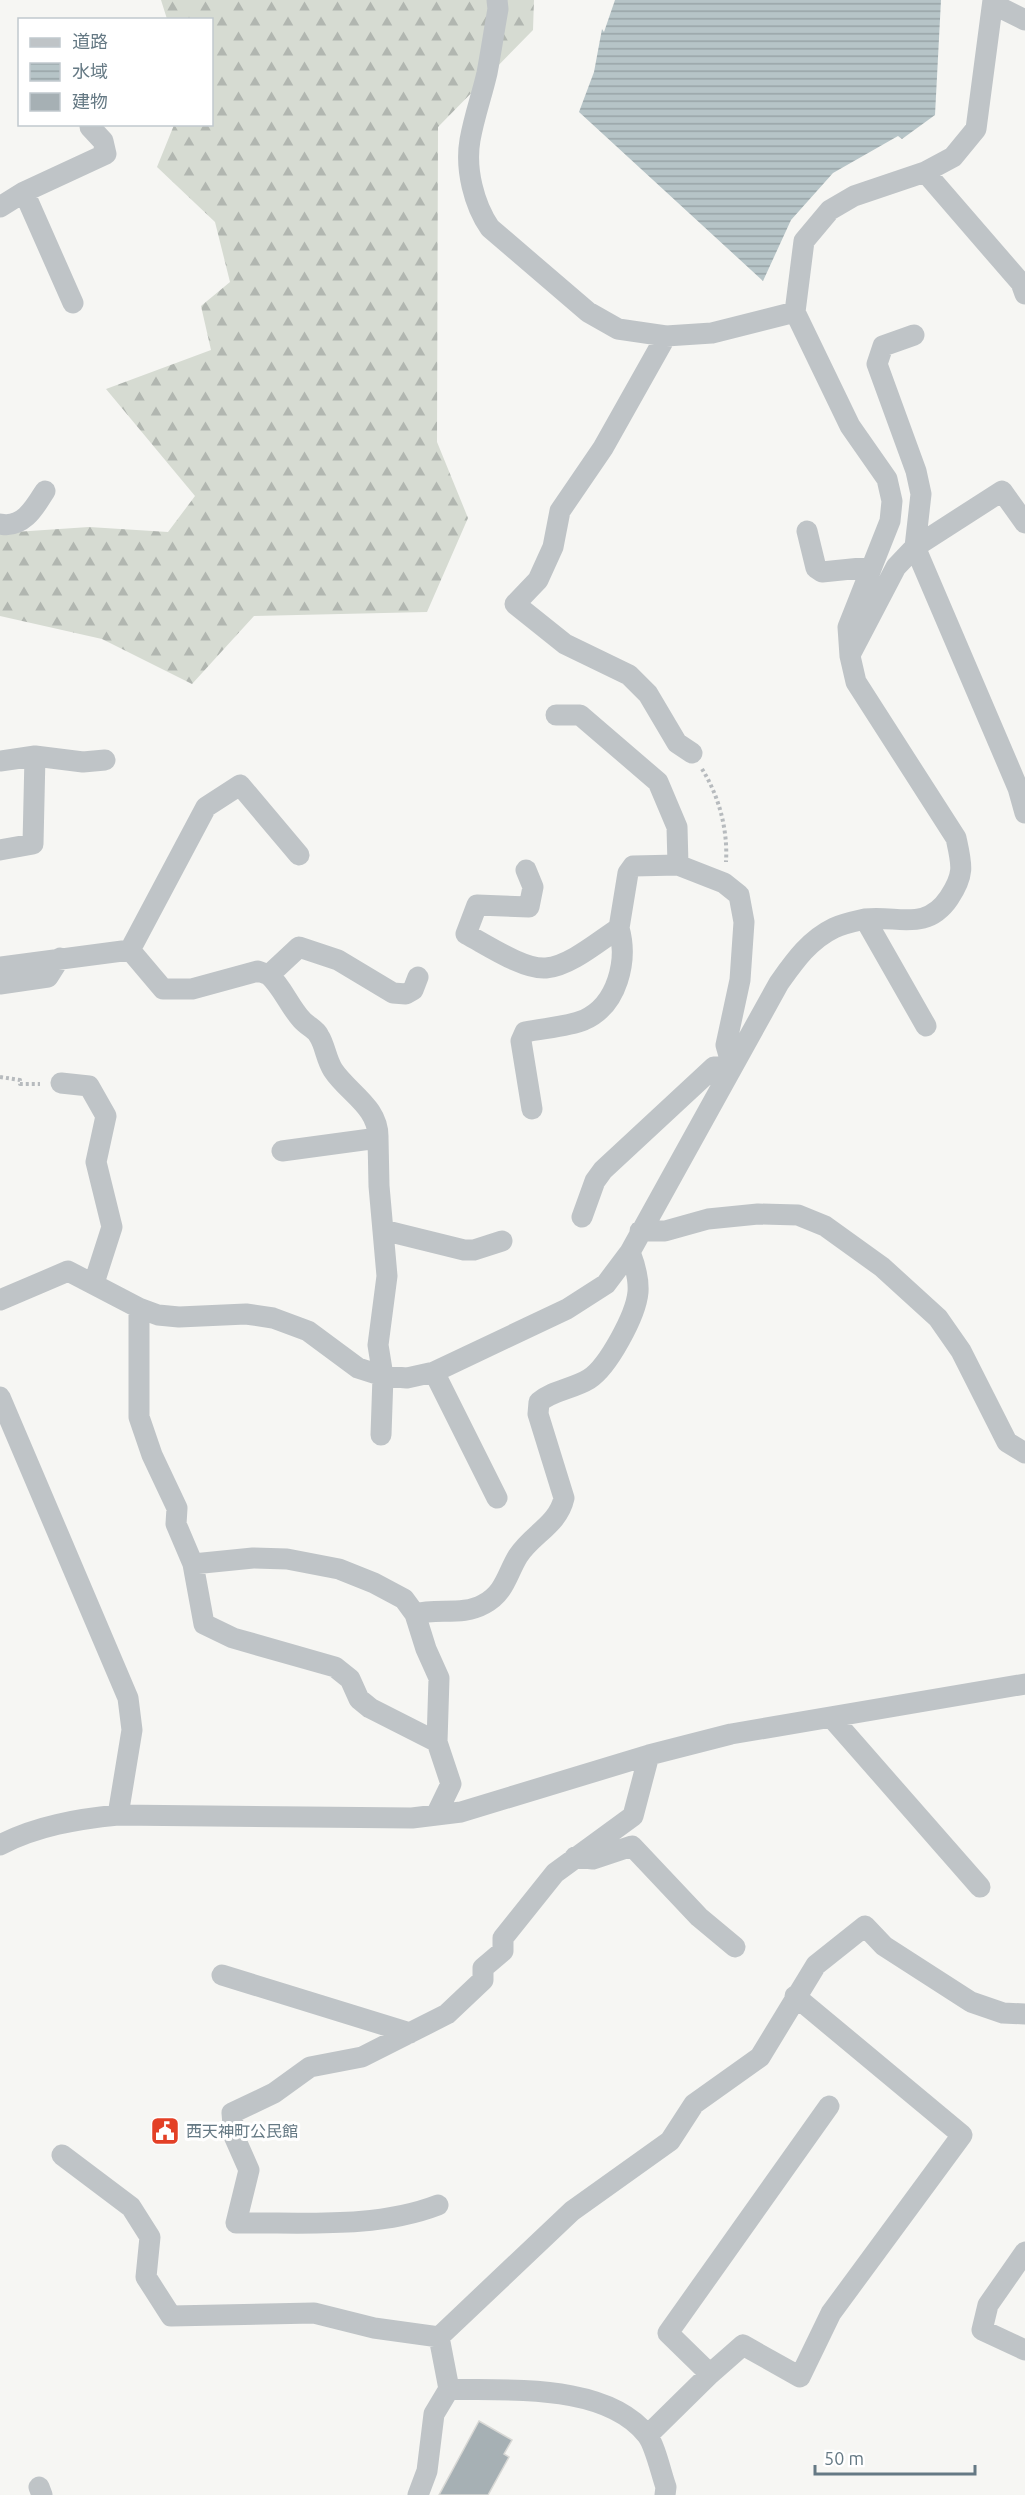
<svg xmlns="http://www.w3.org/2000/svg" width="1025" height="2495" font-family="Ubuntu,'Noto Sans JP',sans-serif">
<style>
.forest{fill:url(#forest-firs)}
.water{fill:url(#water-rules)}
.building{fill:#a6b0b4;stroke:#d8d8d5;stroke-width:1.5}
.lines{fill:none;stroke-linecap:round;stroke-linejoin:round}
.path{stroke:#b7bbbe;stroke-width:4;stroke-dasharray:3 3;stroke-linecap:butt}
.minor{stroke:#bfc4c7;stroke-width:21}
.labels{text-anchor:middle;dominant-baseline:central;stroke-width:6;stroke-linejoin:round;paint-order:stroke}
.poi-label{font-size:16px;fill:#657984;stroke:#fff;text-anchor:start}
</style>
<defs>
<pattern id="forest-firs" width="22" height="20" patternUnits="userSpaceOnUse" patternTransform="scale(1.5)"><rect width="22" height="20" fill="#d6dbd2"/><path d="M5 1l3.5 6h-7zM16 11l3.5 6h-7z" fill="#b1b6b0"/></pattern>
<pattern id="water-rules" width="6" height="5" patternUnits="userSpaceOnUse" patternTransform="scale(1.5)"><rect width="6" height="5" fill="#b6c4c7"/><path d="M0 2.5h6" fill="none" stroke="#98a4a7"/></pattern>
</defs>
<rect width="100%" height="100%" fill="#f6f6f3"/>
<path class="forest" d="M161,0h373l-1,30 -95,97 -1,315 31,76 -41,94 -173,4 -62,68 -90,-45 -102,-23v-83l89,-6 79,5 27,-36 -89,-107 105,-39 -10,-44 29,-24 -15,-60 -58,-55 17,-42 38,-1v-104l-45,-1z"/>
<path class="water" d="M615,0h326l-6,115 -33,24 -4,-3 -65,37 -42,47 -28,61 -184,-169 15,-40 8,-43 2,3z"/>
<path class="building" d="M479,2421l33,19 -8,14 5,3 -21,38h-49z"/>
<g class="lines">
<path class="path" d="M702,769c17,27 26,61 24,93
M0,1077l20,3v4h20"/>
<path class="minor" d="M497,0l1,9c-4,22 -7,43 -11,64 -5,22 -13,44 -17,67 -5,29 4,65 20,88l98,84 30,17 48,7 46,-3 83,-21
M993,4l32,16
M925,172l96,111 4,11
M24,192l49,111
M0,207l24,-15 82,-38 -3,-13 -13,-14
M914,335l-31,11 -6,18 39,107 5,23 -6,53 103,241 7,25
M666,336l-63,112 -43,63 -7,36 -15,33 -23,24 50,40 64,31 19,19 29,49 15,10
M0,524c23,5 35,-17 45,-33
M807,531l9,37 6,4 49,-5
M850,655l46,-88 19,-20 87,-56 23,32
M556,715h24l78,67 19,45 1,38
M0,761l35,-5 48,6 22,-2
M0,850l33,-6 2,-88
M526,870l7,17 -4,20 -52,-2 -11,29c21,11 58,36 80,34 24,-2 53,-27 73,-40l9,-55 5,-7 45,-1 46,18 15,12 5,27 -4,58 -14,65 6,21 -18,1 -111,103 -8,11 -13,36
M865,919l61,107
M130,950l33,39h29l66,-18 11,4 30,-28 39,13 55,33 13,1 7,-4 5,-13
M0,967l130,-17 76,-143 34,-22 59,70
M269,975c14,13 20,31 33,45 5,6 14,9 17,16 6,9 7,23 14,34 15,23 46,37 45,68
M0,984l48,-7 12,-19
M61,1083l28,3 17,30 -10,46 16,65 -18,56
M532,1109l-11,-68 4,-9c19,-4 42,-5 59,-12 34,-15 44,-60 35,-92
M282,1151l96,-13 1,48 8,90 -9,69 5,31 -2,59
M383,1230l81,20h10l28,-9
M640,1231h25l43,-12 50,-5 40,1 27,11 57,41 56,51 23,33 46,91 18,11
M0,1300l68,-29 71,37 19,7 21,2 67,-3 27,4 35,13 50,37 25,8 24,2 27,-6 133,-63 39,-25 24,-32 149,-269c15,-21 30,-43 55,-55 8,-4 22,-7 31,-9 33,-4 61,13 84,-21 16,-24 13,-33 7,-60l-100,-156 -6,-26 -2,-29 42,-106 2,-20 -5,-22 -37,-53 -55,-114 9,-71 26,-31 24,-14 71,-24 28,-15 23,-28 17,-129
M139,1308v109l13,38 25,53 -1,16 17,40 11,60 29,14 102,29 15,12 9,20 11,9 67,34 14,42 -15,31
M434,1372l63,126
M0,1397l128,301 4,32 -14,85
M193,1564l60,-6 34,1 52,10 35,14 30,16 11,15 11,35 13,29 -2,64
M415,1614c23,-6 48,2 69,-10 21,-11 23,-30 34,-48 14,-22 40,-31 46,-58l-26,-84 1,-12c14,-12 34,-13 50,-23 19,-12 47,-64 49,-87 1,-14 -3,-27 -8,-40
M831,1717l149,170
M0,1845c36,-19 78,-26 118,-30l294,3 49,-6 188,-57 82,-21 294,-50
M575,1857l18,2 39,-13 67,71 36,30
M222,1975l188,58
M62,2155l69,52 19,30 -4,40 25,39 143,-3 60,15 65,9 10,52 -15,25 -7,57 -9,24
M438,2205c-62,24 -136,17 -202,18l13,-53 -15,-34 -2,-23 42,-20 36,-26 52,-10 85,-43 36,-34v-12l20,-17v-13l52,-65 78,-57 16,-61
M1025,2252l-37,53 -6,25 43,20
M439,2337l133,-126 98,-70 24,-37 66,-47 56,-92 49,-39 19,20 87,56 32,11 22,1
M710,2374l-42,-41 161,-227
M449,2389c60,2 157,-6 198,46 8,10 14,38 19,52l-1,8
M648,2435l62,-61 33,-29 57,32 31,-64 131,-178 -167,-139
M39,2487l3,8"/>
</g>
<defs>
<g id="civic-square" transform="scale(1.5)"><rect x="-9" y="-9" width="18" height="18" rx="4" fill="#e34026" stroke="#fff"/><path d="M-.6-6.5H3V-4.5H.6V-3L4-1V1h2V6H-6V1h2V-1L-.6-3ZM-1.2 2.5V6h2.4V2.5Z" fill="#fff"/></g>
</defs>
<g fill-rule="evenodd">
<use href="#civic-square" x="165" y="2131"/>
</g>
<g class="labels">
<g class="poi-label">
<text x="186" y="2131">西天神町公民館</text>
</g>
</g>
<rect x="18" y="18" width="195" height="108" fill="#ffffff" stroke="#c1c9ce" stroke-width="1.5"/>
<rect x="30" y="38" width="30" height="9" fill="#bfc4c7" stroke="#c1c9ce" stroke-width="1.5"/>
<text x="72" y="48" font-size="18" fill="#657984">道路</text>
<rect x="30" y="63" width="30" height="18" fill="url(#water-rules)" stroke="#c1c9ce" stroke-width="1.5"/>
<text x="72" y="78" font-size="18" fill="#657984">水域</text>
<rect x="30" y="93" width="30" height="18" fill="#a6b0b4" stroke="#c1c9ce" stroke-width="1.5"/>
<text x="72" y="108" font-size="18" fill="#657984">建物</text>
<path d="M815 2465v9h160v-9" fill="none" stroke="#657984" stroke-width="3"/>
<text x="824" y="2465" font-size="18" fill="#657984" stroke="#ffffff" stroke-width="4.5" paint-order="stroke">50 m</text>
</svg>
